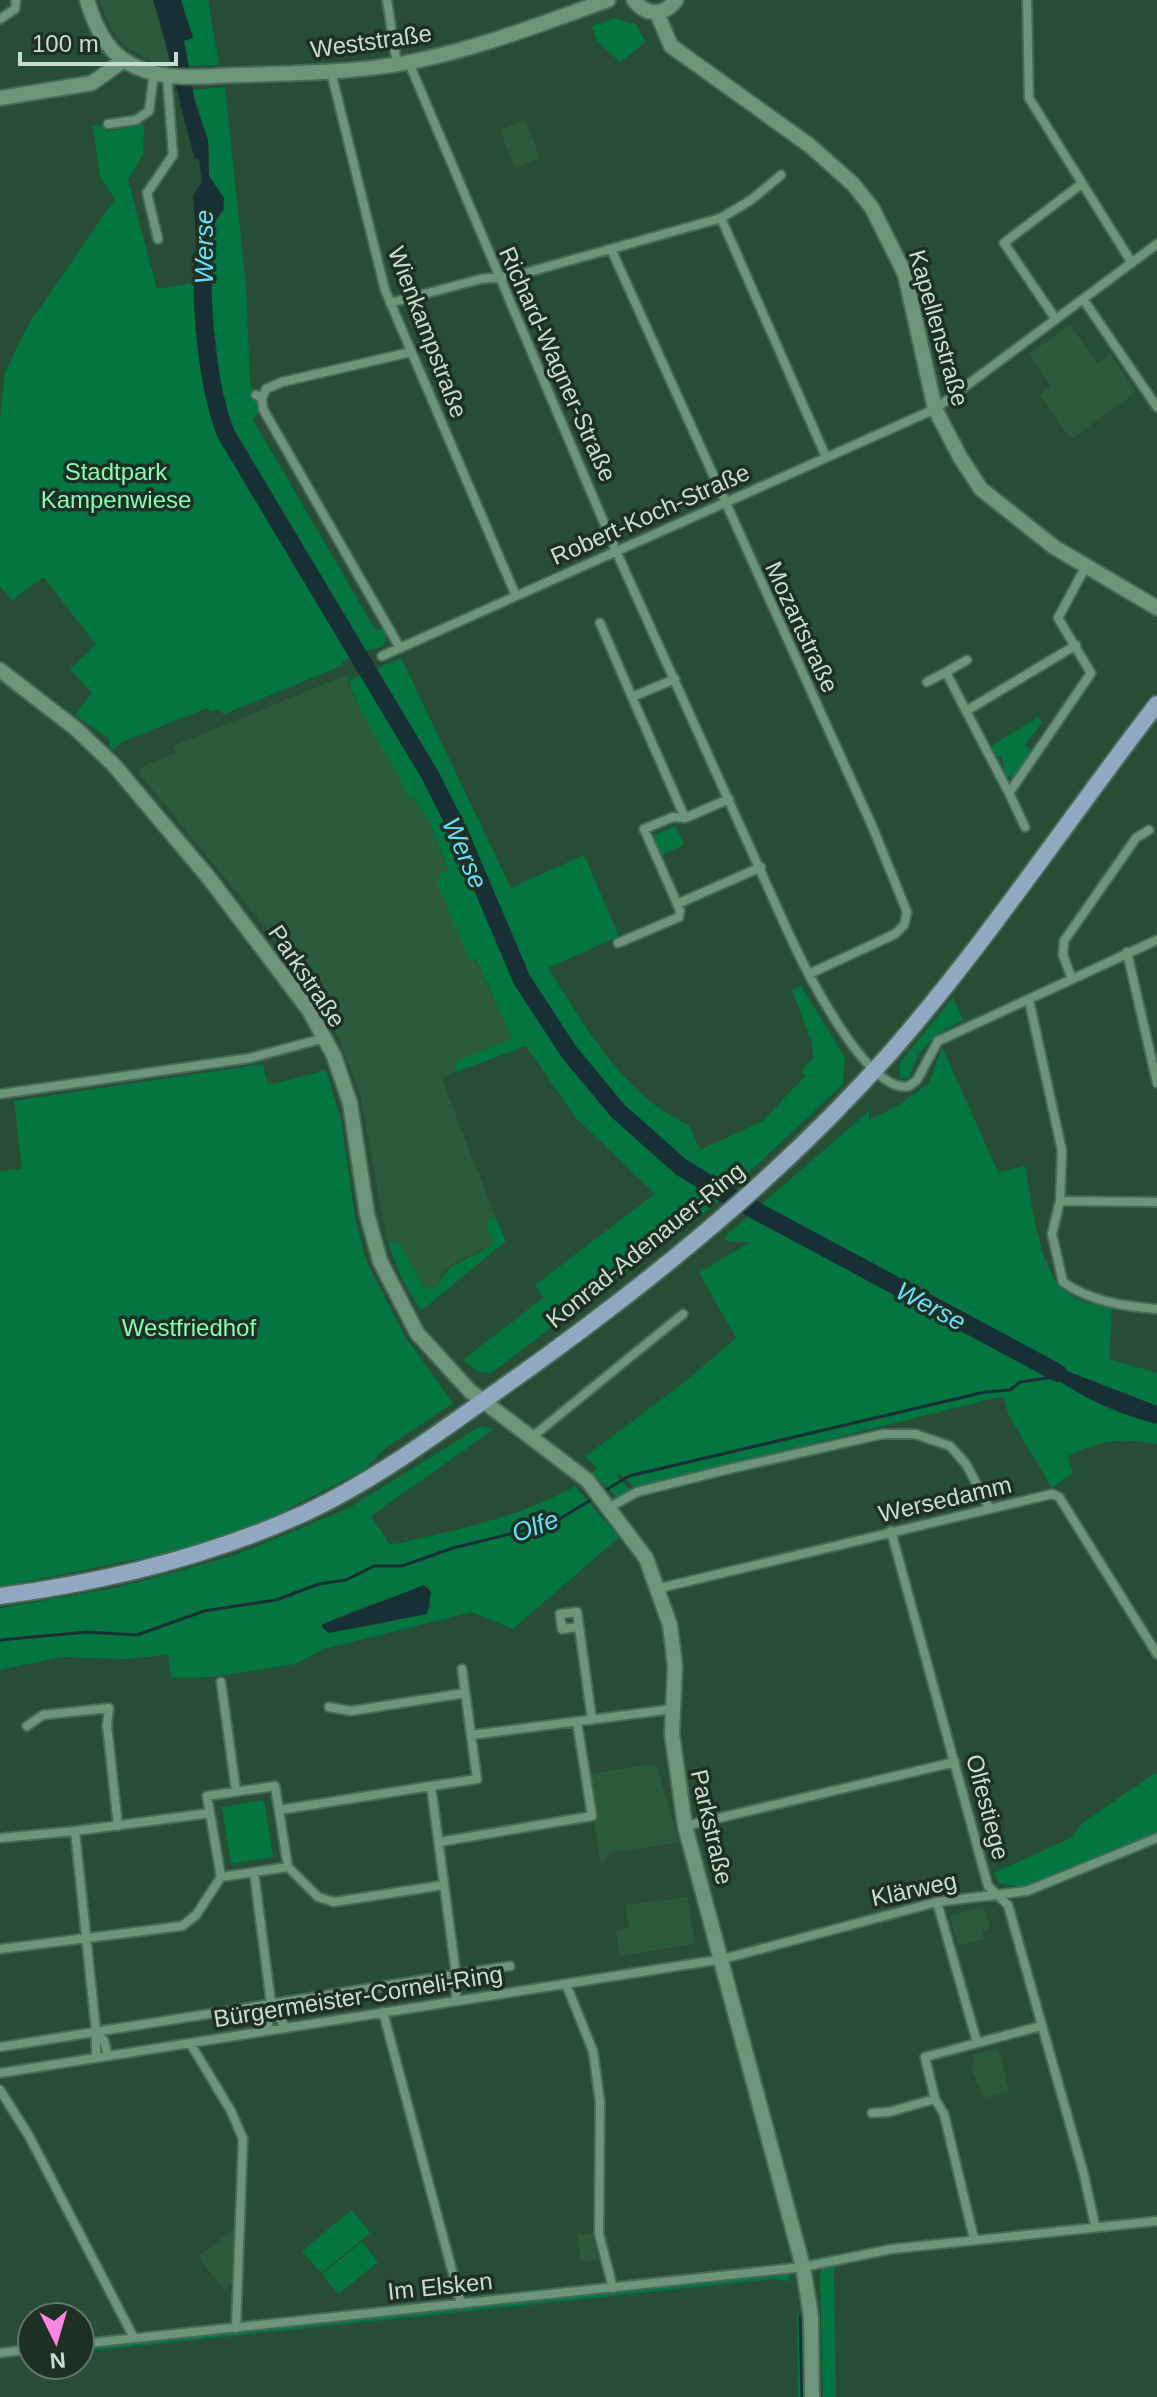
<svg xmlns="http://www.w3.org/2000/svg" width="1157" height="2397" font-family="Arial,sans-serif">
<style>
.built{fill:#2c5a3d}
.green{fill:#037541;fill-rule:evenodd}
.water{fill:#183035}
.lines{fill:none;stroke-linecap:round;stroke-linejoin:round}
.stream{stroke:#183035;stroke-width:3}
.river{stroke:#183035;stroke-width:18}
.street-casing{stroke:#476955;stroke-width:12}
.secondary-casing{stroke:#476955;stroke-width:18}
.primary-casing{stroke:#476955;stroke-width:20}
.street{stroke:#6d957a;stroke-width:8}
.secondary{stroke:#6d957a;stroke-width:14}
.primary{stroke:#90a8c0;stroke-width:16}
.labels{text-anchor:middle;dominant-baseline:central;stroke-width:7;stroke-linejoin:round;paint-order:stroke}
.street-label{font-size:24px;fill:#c8ddce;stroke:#1e2f24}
.park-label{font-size:24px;fill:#87fbb2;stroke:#1e2f24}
.water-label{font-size:26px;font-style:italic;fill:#69def8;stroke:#1e2f24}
</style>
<rect width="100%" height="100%" fill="#284d35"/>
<path class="built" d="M99,0h54l19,66 -16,-2 -33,-19 -12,-16z
M525,120l15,38 -25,10 -15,-38z
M1070,325l27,38 13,-9 26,38 -65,47 -31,-44 11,-9 -22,-32z
M347,675l6,21 24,37 31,65h6l15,24 19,48 23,91 4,-2 37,80 -54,21 -5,13 -12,4 54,139 -6,3 4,25 -41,20 -10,9 -5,14 -13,1 -23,-43 -14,-5 -27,-146 -29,-76 -48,-69 -144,-176 3,-6 34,-14 -3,-7z
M656,1764l23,78 -69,11 -9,13 -14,-92z
M687,1897l8,47 -75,12 -4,-25 13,-3 -3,-23z
M984,1907l6,22 -8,2 2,8 -26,7 -8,-30z
M998,2048l11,43 -26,7 -12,-33 3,-1 -2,-9z
M236,2228l-2,54 -10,8 -26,-33z
M593,2234l5,25 -17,3 -4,-27z"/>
<path class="green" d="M181,0h27l11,65 -30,1 -5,-26 9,-2z
M614,18l21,6 11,18 -26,20 -23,-21 -5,-15z
M225,87l21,200 4,95 10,32 -8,4 124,213 7,-3 4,7 -4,11 -19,6 -140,-238 -16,-135 6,-58 10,-11v-12l-15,-21v-30l-16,-57z
M144,124l-1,30 -15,26 29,109 40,-7 10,99 14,55 133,220 -12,6 1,3 -119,49 -7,-5 -7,3 -3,-4 -83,33 -13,10 -3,-13 -33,-23 17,-22 -22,-24 26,-24 -52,-68 -32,23 -12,-14v-166l5,-48 23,-47 87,-126 -15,-22 -7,-51 11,-1 2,7z
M401,658l110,230 73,-33 35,81 -71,32c36,56 77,130 141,157l11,25 63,-29 42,-45 -3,-6 11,-12 -1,-15 -20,-53 9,-4 44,72 -2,26 -113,106c-85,-50 -163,-125 -206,-216 -24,-49 -42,-101 -65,-150 -26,-53 -58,-102 -84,-155z
M363,674c30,51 63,99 89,153 24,49 40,102 64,152 45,91 123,165 206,220l-231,174 -13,-1 -15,-12 80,-62 -8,-13 120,-91 -79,-76 -50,-72 -73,27 5,-13 54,-21 -36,-80 -6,2 -32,-76 2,-11 8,-5 -19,-47 -15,-24h-6c-10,-29 -58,-97 -58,-118z
M1038,717l4,6 -17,22 7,6 -20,26 -7,-1 -3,-20 -6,2 -6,-11z
M676,826l8,19 -23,10 -8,-19z
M953,998l10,22c-27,15 -45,25 -53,57l-10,2v-16z
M942,1047l56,125 27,-6c7,33 13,104 40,125 13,11 31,14 47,18l-3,50 48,14v33l-98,-38 -20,-3c33,29 76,47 118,59v20c-34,-6 -57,-5 -89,12l5,17 -21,15 -43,-72 -6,-20 -368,92 -16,-15 -3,3 14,14 -13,7 -26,-24 6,-5 -12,-11 100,-75 51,-44 -37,-65 51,-31h-21l-6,-4 146,-127v9l30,-15 30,-22z
M263,1064l5,21 58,-15 15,50 14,98 12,45 39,75 47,65 -69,46 -18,20 -120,61 -50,17 -196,40v-416l22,-2 -8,-68z
M495,1216l11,25 -85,70 -19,-32 -15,-39 14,5 23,43 13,-1c11,-27 34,-27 56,-43l-6,-17 2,-8z
M481,1426l13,3 -123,87 19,29c65,-15 127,-26 185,-59l44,51 -106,92 -41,-17 -148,37 -29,15 -82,13 -42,1 -3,-23 -42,4 -65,-2 -61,13v-62l120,-21 113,-31 114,-47zM429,1587l2,21 -50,16 -53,9 -7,-7c12,-9 91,-37 108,-39z
M1157,1772v60l-130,56 -28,-5 -5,-10 79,-36 9,-14z
M264,1800l9,57 -42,7 -9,-57z
M352,2210l18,23 -49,40 -19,-22z
M362,2242l16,20 -40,32 -16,-20z
M837,2266l-3,4 2,127h-13l-3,-123 2,-5z
M773,2275h16v6l-16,-2 -693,73v-3z
M797,2313l7,2 2,82h-8z"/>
<path class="water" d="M153,0h28l12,38 -9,3 11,62 13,37 1,36 15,22 -1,12c-15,17 -15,50 -21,72 -7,-30 -6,-56 -9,-87l9,-13 -3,-23h-4c-16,-53 -25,-107 -42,-159z
M1037,1364l22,4 98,38v18c-43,-11 -86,-31 -120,-60z
M424,1585l7,7 -4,22 -99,19 -7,-8z"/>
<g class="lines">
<path class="stream" d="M604,1491l25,-15 356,-84 25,-2 10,-8 34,-5
M0,1640l87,-8 50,3 67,-24 72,-11 43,-16 27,-4 28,-14h28l51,-18 98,-24 43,-26
M800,2316l2,81"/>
<path class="river" d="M203,258c-2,51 4,128 23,176l204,341 28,55 64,150 47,72 49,59 63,56 44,27 333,179"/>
<g class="street-casing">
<path id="street" d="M387,0l10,65
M1027,0l2,98 103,165
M0,19l15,-10 1,-9
M409,63l207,488 173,383c15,33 79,162 120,152l8,-6 21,-39 219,-101
M331,72l54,218 131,306
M108,124l28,-4 13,-9 5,-38
M721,218l105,239
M158,239l-11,-46 26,-38 -6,-79
M611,249l262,579 34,84 -3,13 -9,9 -86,40
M1083,299l74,108
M390,303l91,-24 37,-4 203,-57 30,-18 30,-25
M1055,318l-51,-75 76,-58
M256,395l6,3 1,11 137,239
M262,398l4,-9 16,-7 129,-30
M600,623l32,74 43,-18
M1076,645l-110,66 43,82 82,-120 -33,-55 28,-52
M382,656l553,-247 222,-165
M946,672l21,-12
M927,682l19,-10 20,39
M632,697l53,121 44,-19
M1009,793l16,34
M677,904l84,-37
M618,943l61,-26 1,-7 -36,-81 29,-12 12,1
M1127,952l30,131
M1072,979l-9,-24 1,-14 72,-103 13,-8
M1029,1000l33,151 -2,50 -8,33 11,48c28,20 61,24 94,27
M0,1094l250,-36 75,-20
M1060,1201l97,1
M532,1437l151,-123
M610,1507l27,-15 92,-23 154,-35h32l35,12 16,18 24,45
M891,1531l97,355 20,19 75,266 12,54
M660,1588l392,-94 7,3 98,157
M579,1627l-17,2 -2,-15 17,-2 15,108
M221,1682l15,109
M329,1707l22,4 114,-18
M27,1726l16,-11 66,-7 -2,17 11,101
M471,1735l202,-26
M279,1810l152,-24
M685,1826l270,-64
M0,1838l75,-7
M439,1842l153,-26 -15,-94
M288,1867l30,30 16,5 110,-17
M254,1872l17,131 -4,27
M937,1902l40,140
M0,1949l182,-23 14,-11 25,-38 67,-10 -13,-81 -68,10 14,81
M566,1984l27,67 7,51 -1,132 14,54
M456,2001v-27l-25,-188 46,-7 -15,-110
M271,2003l14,24
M383,2012l78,292
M97,2032l7,9 4,15
M190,2043l41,68 12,28 -7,189
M0,2047l510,-81
M96,2058v-27l-21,-200 135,-18
M0,2073l723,-114 214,-57 90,-11 130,-53
M0,2090l29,46 105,202
M872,2113l17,-1 46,-13
M974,2239l-30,-125 -9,-15 -10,-42 116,-31
M80,2344l723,-77 89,-18 265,-28
M0,2353l32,-4"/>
</g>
<g class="secondary-casing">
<path id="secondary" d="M87,0c7,23 17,47 38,61 34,22 76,15 114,14 57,-2 115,-2 171,-13 68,-13 133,-39 198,-62
M634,0c12,16 30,16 42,0
M657,13l14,33 138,99 44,39 19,24 33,66 30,135 25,48 21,32 73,58 103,61
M0,98l92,-15 32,-23
M0,670l75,58 38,36 96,114 100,132 25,46 16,47 17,111 13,47 37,72 53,58 117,89 59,78 24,67 5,41 -3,68 13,92 118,441 8,49 1,81"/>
</g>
<g class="primary-casing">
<path id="primary" d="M0,1596c105,-14 208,-39 305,-83 69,-32 130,-78 191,-121 142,-100 279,-209 395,-340 96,-110 177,-233 266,-348"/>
</g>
<use href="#street" class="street"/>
<use href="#secondary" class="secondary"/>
<use href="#primary" class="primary"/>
</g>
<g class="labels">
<g class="street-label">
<text transform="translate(371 41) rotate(-8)">Weststraße</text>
<text transform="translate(939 328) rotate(74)">Kapellenstraße</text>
<text transform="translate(428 332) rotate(69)">Wienkampstraße</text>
<text transform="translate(558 364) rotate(66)">Richard-Wagner-Straße</text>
<text transform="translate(650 514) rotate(-24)">Robert-Koch-Straße</text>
<text transform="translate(802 627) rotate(65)">Mozartstraße</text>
<text transform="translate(307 976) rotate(56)">Parkstraße</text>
<text transform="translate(645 1245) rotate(-39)">Konrad-Adenauer-Ring</text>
<text transform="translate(945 1499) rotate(-13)">Wersedamm</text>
<text transform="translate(988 1807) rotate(75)">Olfestiege</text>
<text transform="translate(712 1827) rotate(77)">Parkstraße</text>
<text transform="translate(914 1889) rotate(-12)">Klärweg</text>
<text transform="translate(358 1996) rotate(-9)">Bürgermeister-Corneli-Ring</text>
<text transform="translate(440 2286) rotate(-6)">Im Elsken</text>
</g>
<g class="park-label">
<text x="116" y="471">Stadtpark<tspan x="116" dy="28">Kampenwiese</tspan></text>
<text x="189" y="1327">Westfriedhof</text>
</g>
<g class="water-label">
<text transform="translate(204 247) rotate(-90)">Werse</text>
<text transform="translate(465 853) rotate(66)">Werse</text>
<text transform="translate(931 1306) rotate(28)">Werse</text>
<text transform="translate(535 1526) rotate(-20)">Olfe</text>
</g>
</g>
<g transform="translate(56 2341) rotate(175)"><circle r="38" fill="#1e2f24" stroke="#627568" stroke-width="2"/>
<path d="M0-6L14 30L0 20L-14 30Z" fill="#fb87e5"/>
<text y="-12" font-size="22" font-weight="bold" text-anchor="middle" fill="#c8ddce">N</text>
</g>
<path d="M20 52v12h156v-12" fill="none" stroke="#c8ddce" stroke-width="4"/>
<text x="32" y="52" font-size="24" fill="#c8ddce" stroke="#1e2f24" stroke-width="6" paint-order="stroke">100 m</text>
</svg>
